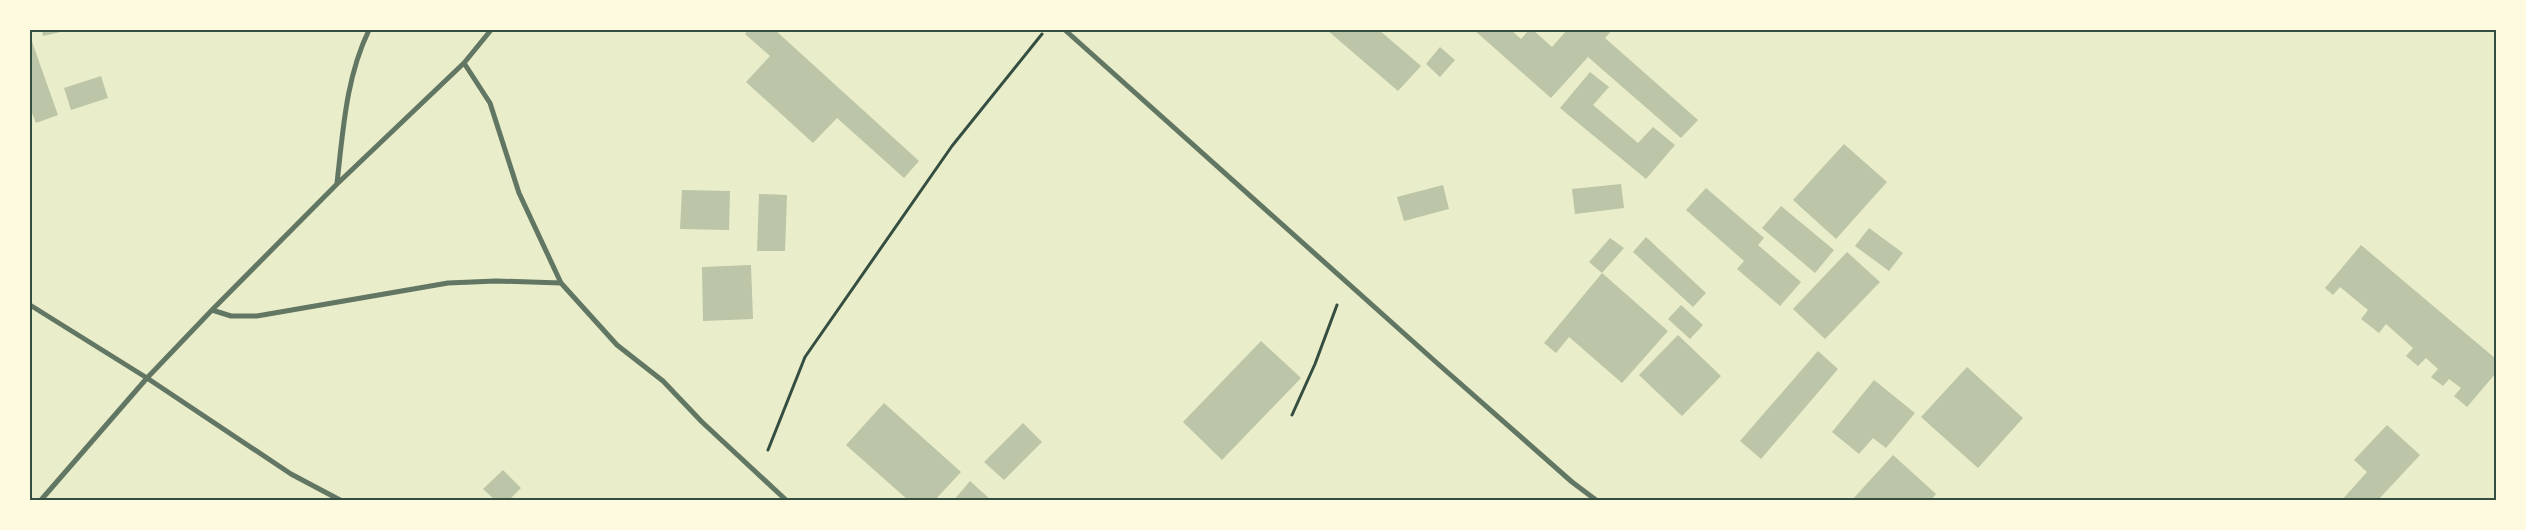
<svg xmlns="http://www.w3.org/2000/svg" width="2526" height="530" font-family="Manrope,sans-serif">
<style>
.building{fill:#bcc5a7}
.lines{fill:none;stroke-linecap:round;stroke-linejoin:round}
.path{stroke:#344e41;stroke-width:3}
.minor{stroke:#617663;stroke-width:5}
.neatline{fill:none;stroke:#344e41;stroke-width:2}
</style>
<rect width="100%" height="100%" fill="#e9edc9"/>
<path class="building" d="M42,30h23v1l-22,5z
M748,30h27l144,131 -15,17 -67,-60 -24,25 -67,-61 24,-26 -25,-22z
M1327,30h52l42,36 -23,25z
M1474,30h37l10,9 8,-9h4l19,17 15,-17h45l-7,8 93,82 -17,18 -93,-81 -37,41z
M30,36l28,79 -22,8 -6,-15z
M1440,47l15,13 -15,17 -14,-13z
M1590,72l19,15 -16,18 45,38 15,-16 22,18 -29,34 -86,-71z
M101,76l7,22 -37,12 -7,-22z
M1844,144l43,38 -51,57 -43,-39z
M1621,184l3,24 -49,6 -3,-25z
M1443,185l6,24 -45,12 -7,-24z
M1706,188l58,50 -6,7 43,37 -21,24 -43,-37 7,-8 -58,-51z
M682,190l48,1 -1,39 -49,-1z
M759,194l28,1 -2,56h-28z
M1781,206l53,44 -19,23 -53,-45z
M1869,228l34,25 -14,18 -34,-25z
M1646,237l60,56 -13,14 -60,-55z
M1610,238l14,10 -22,25 -13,-11z
M2361,245l135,114v14l-29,34 -13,-11 7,-8 -12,-9 -6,7 -12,-9 7,-8 -12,-11 -8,8 -12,-10 7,-8 -27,-24 -7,9 -18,-14 7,-9 -28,-23 -7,8 -8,-7z
M1847,252l33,30 -55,57 -32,-30z
M751,265l2,54 -50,2 -1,-54z
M1602,273l66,58 -46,52 -53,-46 -13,16 -12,-10z
M1681,305l22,20 -13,14 -22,-20z
M1678,335l43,41 -39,40 -43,-41z
M1261,341l40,37 -79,82 -39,-38z
M1818,351l20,18 -77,90 -21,-18z
M1967,367l56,51 -45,50 -57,-51z
M1874,380l41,33 -29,35 -13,-10 -14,16 -27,-22z
M884,403l77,69 -26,28h-27l-62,-55z
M1023,423l19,19 -38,38 -20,-18z
M2387,425l33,30 -42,45h-36l25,-28 -13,-12z
M1893,455l43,39 -5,6h-79z
M503,470l18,18 -12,12h-14l-12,-11z
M970,481l21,19h-37z"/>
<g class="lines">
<path class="path" d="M1292,415l23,-51 22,-59
M768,450l37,-93 147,-211 90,-112"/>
<path class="minor" d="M1065,30l372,333 135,119 24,18
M464,63l26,40 29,90 42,90
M337,183c6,-52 9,-106 32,-153
M30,305l117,73 144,96 49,26
M212,310l19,6h26l191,-33 48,-2 65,2 56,62 46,36 39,41 84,78
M41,500l106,-122 65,-68 125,-126 127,-121 27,-33"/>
</g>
<rect width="2526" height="530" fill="none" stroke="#fefae0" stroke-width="62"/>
<rect x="31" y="31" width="2464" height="468" class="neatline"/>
</svg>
